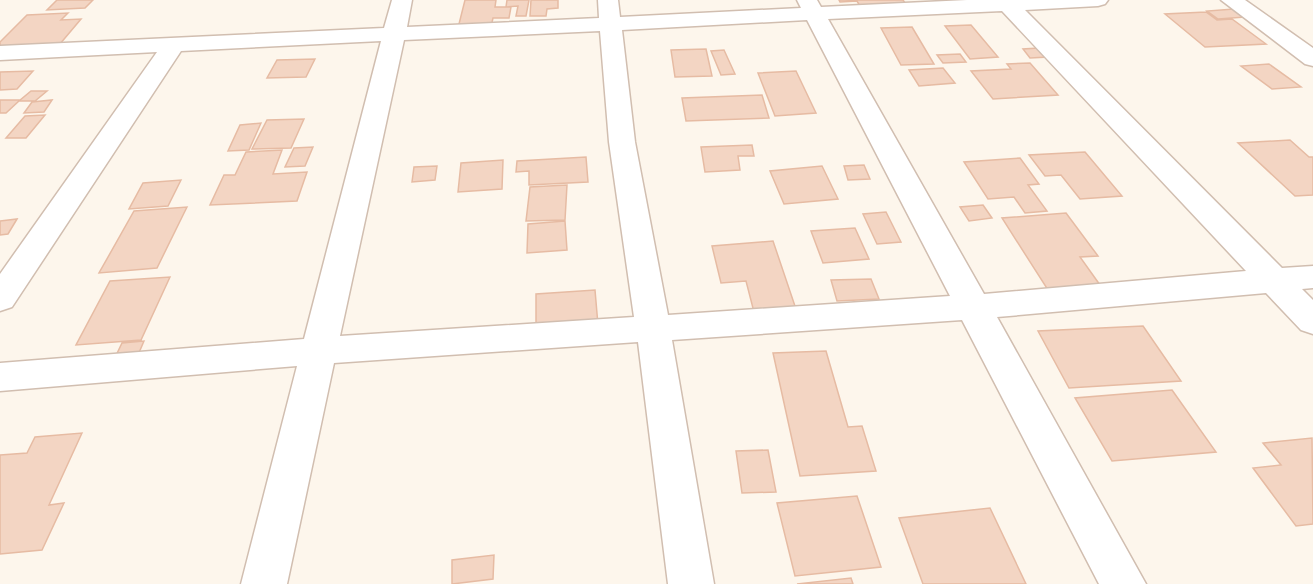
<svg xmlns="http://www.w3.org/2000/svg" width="1313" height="584" font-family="'Alegreya Sans',sans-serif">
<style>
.building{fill:#f3d5c3;stroke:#e6bba3;stroke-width:1.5}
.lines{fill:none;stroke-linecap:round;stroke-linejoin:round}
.minor-casing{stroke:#d1beb0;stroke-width:3}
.minor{fill:#fff;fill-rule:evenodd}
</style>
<rect width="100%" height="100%" fill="#fdf6ec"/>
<path class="building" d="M57,0h36l-8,8 -38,2z
M465,0h31l-1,7h16l-2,11h-16l-3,13 -33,1z
M507,0h22l-3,16h-10l2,-10 -12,1z
M531,0h27v8l-11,1 -1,7h-16z
M839,0h64l7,10 -46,3 -7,-12 -17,1z
M1234,9l12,8 -28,2 -11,-8z
M1206,12l11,8 15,-1 34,25 -61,3 -40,-33z
M68,13l-7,7 20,-1 -27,32 -54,3v-12l27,-27z
M971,25l27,32 -28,2 -25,-33z
M912,27l22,37 -33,1 -20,-37z
M1039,48l9,9 -18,1 -7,-9z
M706,49l6,27 -37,1 -4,-27z
M724,50l11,24 -14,1 -10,-24z
M960,54l6,8 -23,1 -6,-8z
M315,59l-9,18 -39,1 10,-18z
M1030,63l28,32 -65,4 -22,-28 40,-2 -4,-5z
M1269,64l32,23 -29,2 -31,-23z
M943,68l12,15 -36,3 -10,-16z
M33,71l-16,18 -17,1v-18z
M796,71l20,42 -41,3 -17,-43z
M31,91h16l-12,10h-16z
M762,95l7,23 -83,3 -4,-23z
M0,100h20l-14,13h-6z
M52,100l-8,12 -20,1 8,-11z
M45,115l-19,23h-20l19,-22z
M304,119l-13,29 -39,1 15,-29z
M261,123l-12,27 -21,1 12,-26z
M1290,140l19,17h4v38l-18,1 -57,-53z
M752,145l2,11h-16l2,14 -35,2 -4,-25z
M313,147l-8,19 -20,1 9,-19z
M282,150l-9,24 34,-2 -10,29 -87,4 14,-30h11l11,-23z
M1085,152l37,44 -42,3 -19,-24 -16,1 -16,-21z
M586,157l2,25 -59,3v-14l-13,1 1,-11z
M1020,158l19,26 -11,1 19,26 -22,2 -11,-16 -26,2 -24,-37z
M503,160l-1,29 -44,3 3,-29z
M864,165l6,14 -22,1 -4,-14z
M437,166l-2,14 -23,2 2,-15z
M822,166l16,33 -54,5 -14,-33z
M181,180l-13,26 -39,3 14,-26z
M567,185l-2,35 -39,1 4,-34z
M983,205l9,13 -23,3 -9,-14z
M187,207l-30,61 -58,5 35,-62z
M886,212l15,30 -24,2 -14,-30z
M1066,213l32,43 -18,1 20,28 -52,5 -46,-72z
M17,219l-9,15 -8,1v-14z
M565,221l2,29 -40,3 1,-29z
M855,228l14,31 -46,4 -12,-32z
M773,241l24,71 -42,4 -9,-35 -25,2 -9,-37z
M170,277l-29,63 -65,5 34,-64z
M871,279l8,20 -42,2 -6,-21z
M595,290l3,35 -62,5v-36z
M1143,326l38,55 -112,7 -31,-57z
M144,341l-9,21 -23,2 10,-21z
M826,351l22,76 14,-1 14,45 -76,5 -27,-123z
M1172,390l44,62 -104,9 -37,-63z
M82,433l-33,72 15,-2 -22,47 -42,4v-99l27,-2 8,-16z
M1312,438l1,86 -17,2 -43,-58 28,-3 -18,-22z
M768,450l8,42 -34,1 -6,-42z
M857,496l24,71 -86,9 -18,-73z
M990,508l36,76h-103l-24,-66z
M494,555l-1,24 -41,5v-24z
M851,578l2,6h-56z"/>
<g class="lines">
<g class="minor-casing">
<path id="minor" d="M392,0h20l-5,27 192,-9 -1,-18h20l2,17 181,-9 -4,-8h20l4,7 146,-7h141l-3,4 -7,2 -73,4 257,258 31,-2v22l-11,1 11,11v34l-12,-4 -35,-37 -269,24 149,267h-47l-137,-264 -290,20 42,244h-46l-30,-242 -304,21 -47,221h-46l56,-218 -297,25v-28l304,-24 77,-298 -200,10 -169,256 -12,4v-37l157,-222 -157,8v-14l384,-18zM1002,11l244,260 -262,23 -156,-275zM807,20l143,276 -282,19 -33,-173 -13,-112zM600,31l9,111 25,175 -294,19 64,-296z
M1221,0h24l68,48v18l-8,-2z"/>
</g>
<use href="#minor" class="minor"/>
</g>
</svg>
